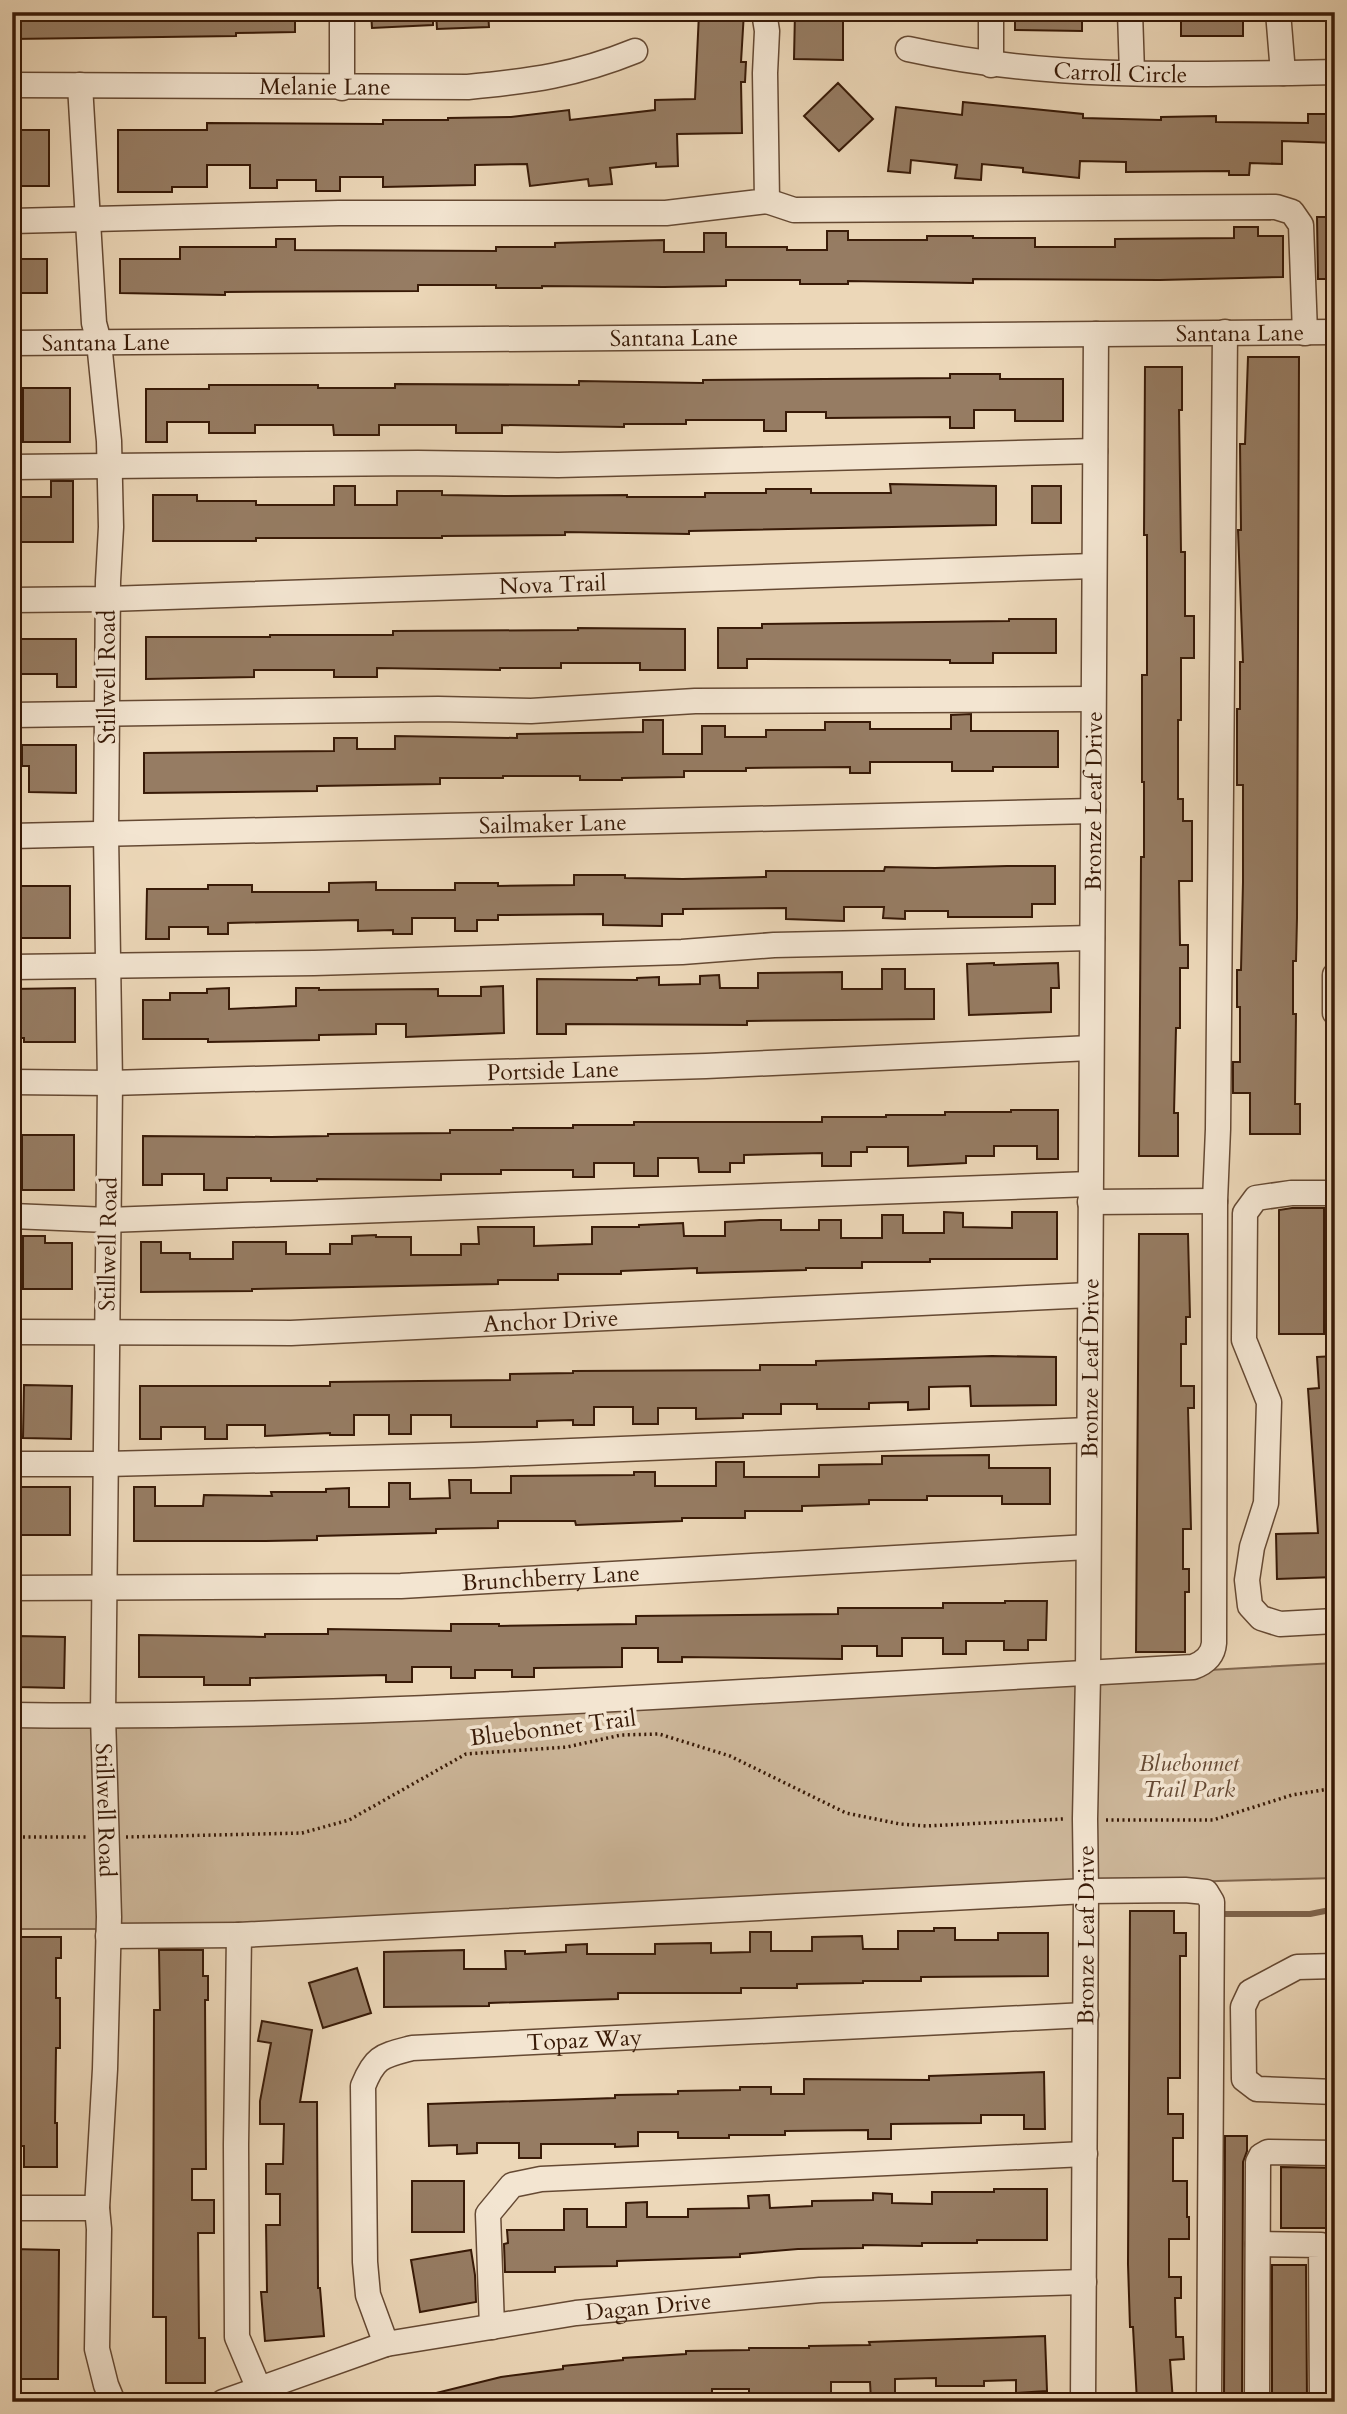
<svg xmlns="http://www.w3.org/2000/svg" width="1347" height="2414" font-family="Cardo,serif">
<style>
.green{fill:#cdb79a;stroke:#826850;stroke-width:2}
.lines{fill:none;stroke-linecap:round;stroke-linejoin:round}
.stream{stroke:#7f654d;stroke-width:6}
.building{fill:#967c63;stroke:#381a07;stroke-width:2}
.minor-casing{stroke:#654933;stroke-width:27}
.path{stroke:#381a07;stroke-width:3.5;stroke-dasharray:2 3.5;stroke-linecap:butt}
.minor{stroke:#f3e5d1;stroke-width:24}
.labels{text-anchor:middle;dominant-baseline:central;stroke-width:7;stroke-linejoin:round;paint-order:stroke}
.street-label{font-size:23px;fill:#381a07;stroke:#f3e5d1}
.park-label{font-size:23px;font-style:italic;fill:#654933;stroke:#f3e5d1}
</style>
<rect width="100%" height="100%" fill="#ecd7b8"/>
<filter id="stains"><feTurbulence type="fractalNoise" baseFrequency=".00286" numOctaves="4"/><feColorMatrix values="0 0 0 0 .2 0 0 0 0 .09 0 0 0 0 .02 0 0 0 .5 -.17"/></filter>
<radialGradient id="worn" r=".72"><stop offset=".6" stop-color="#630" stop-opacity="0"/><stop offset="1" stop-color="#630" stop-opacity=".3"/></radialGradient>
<path class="green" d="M1335,1663v215l-117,3 -972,48h-234v-209l192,6z"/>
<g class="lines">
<path class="stream" d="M1225,1914h85l25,-5"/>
</g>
<path class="building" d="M12,12h283v20l-59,1v3l-224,3z
M371,12h62v13l-61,3z
M436,12h52l1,15 -52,2z
M744,12l-3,50h5l-1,20h-4l1,51 -65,1 1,32 -22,1v-4l-46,5 2,16 -23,2 -1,-7 -58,7 -3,-22 -52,1v20l-92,2v-10h-43v14h-24v-11h-39v8h-27v-23h-43v22h-35v5h-54v-62h89v-7l176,1v-4h65v-2l63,-1 58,-7 1,10 85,-10v-10l40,-1 4,-86z
M795,12h48v48l-49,-1z
M1015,12h67v19l-67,-1z
M1181,12l62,1v23h-62z
M838,83l35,36 -34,32 -35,-35z
M963,102l120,12v4l78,2v-3l55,-1v6l92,1v-9h27v29l-53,-2v23l-32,-1 -1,12h-20v-4l-103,1v-10l-46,-1 -1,17 -56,-6v-4l-41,-4 -1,16 -26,-2 2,-13 -46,-5 -1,13 -22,-2 8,-64 66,8z
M12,130h37v56h-37z
M1317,217h18v62h-17z
M1234,227h24v9h25v41l-123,3 -187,-1v4l-125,-2v3h-48v-4h-74v6l-62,1 -122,-1v2h-46v-3h-78v6l-193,1v3l-105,-2v-34h60v-12h96v-8h19v11l201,1v-4h59v-4l109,-3v12h40v-19h22v14h61v3h40v-19h21v9h79v-4h46v2h62v9h80v-8l119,-1z
M12,259h35v34h-35z
M1248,357h51l-2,561 -1,43h-3v53h3l-1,90h5v30h-50v-41h-17v-31h7v-55h-3v-37h4l2,-88v-97h-6v-76h3v-47h3l-5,-132h3l-1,-86h5z
M1145,367h37v43h-3l2,142h4v64h9v42h-13v62h-3v79h5v22h9v60h-13l1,64h8v23h-8v60h-4l-2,85h4v43h-39l2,-299h3v-75h-2v-107h5v-140h-3z
M950,374h50v5h63v42h-48v-11h-41v18h-24v-11l-124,1v-6h-40v19h-22v-11h-78v4h-62v3l-122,-2v8h-46v-8h-77v10h-45l-1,-10h-78v8h-46v-11h-42v20h-21v-53h63v-4h109v3h77v-4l184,1v-4l124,2v-3l247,-2z
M23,388h47v54h-47z
M51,481h22v61h-61v-45h39z
M890,484l106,2v39l-307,6v3l-124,-2v3l-123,1v2h-186v3h-103v-46h44v6h59v4h78v-19h21v19h42v-14h45v4l63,1 122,-1v2h78v-4h61v-4h45v4h80z
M1032,486h29v37h-29z
M1009,619h47v34h-63v10h-43v-3l-203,-1v9h-29v-40h44v-4l247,-3z
M578,628l107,1v41h-45v-7h-79v5h-61v2l-123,-2v9h-43v-7h-80v7l-108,2v-42h124v-2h123v-4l185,-1z
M12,639h64v48h-19v-13h-45z
M971,714v17h87v36h-65v4h-41v-9h-82v11h-20v-6l-104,1v3h-62v6l-62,1v2h-42v-4h-77v2h-63v6l-123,2v5l-173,2v-40l190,-2v-13h23v11h38v-13l122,2v-4l126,-2v-12h20v34h39v-28h23v11h41v-7h59v-8h45v7h81v-14z
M22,745h54v48l-47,-1v-26h-7z
M1007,866h48v38h-23v13h-84v-6h-43v8l-22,-1 1,-11h-40v14l-58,-2v-11l-103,1v5h-21v12l-59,-1v-11l-105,1v5h-21v11h-22v-13h-43v16h-19v-4l-35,1v-11l-130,3v11h-20v-7h-39v12h-23l1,-50h61v-4h44v7h77v-9l47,-1v8h79v-7h43v3l76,-1v-10h51v3l58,1 83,-2v-6h118l1,-4 50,1z
M12,886h58v52h-58z
M994,963v2l64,-2 1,25h-8v24l-82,3 -2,-51z
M882,969h23v20h29v30l-187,2v4l-181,-1v10h-29v-55l100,1v-2l22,-1v8l41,-1v-8l19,-1 1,13h38v-15l84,-1v17h40z
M503,986l1,47 -98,4v-13h-30v10l-57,1v5l-111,2v-3h-65v-39h27v-7h37v-4l22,-1v21l67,-3v-18h23v2l119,-1v7h43v-9z
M75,988v54h-51v-4h-12v-49z
M1011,1110h47v49h-21v-13h-43v10h-28v7l-58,3v-19h-41v5h-16v14h-29v-13l-78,2v8h-14v9h-31l-1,-14h-40v18h-24v-13h-40v14h-21v-7h-72v4h-60v6l-124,-1v2h-46v-3h-44v12h-23v-16h-42v11h-19v-49l128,1 57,-1v-2l122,-1v-3h63v-2h60v-3h61v-3h188v-5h64v-2h59v-3h66z
M22,1135h52v55h-52z
M1292,1208h32v126h-45v-124z
M944,1212l19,1v14l49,1v-16h45v47h-127v3h-68v6h-56v2l-109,3v-5l-76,3v3h-63v6h-60v4l-246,5v2l-111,1v-50h20v11h29v6h43v-17h53v12h44v-10h22v-8l24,-1v2h35v18h50v-11h18l-1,-17h56v19l58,-2v-17h47v-2l44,-2 1,13h41v-14l35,-2h21v10h38v-10h22v18h41v-23h21v18h41z
M1139,1234h49l2,83h-4v27h-5v42h13v22h-6l3,121h-8v40h6v23h-4v60h-49z
M23,1236h22v7h27v46h-49z
M992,1356l64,1v48l-85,1 -1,-20 -41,1v22l-21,1v-8l-39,1v6h-52v-5h-36v10h-38v4l-47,1v-11h-38v16h-25v-17h-39v18h-21v-5l-36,1v6h-86v-12h-40v19h-22v-19h-35v20h-24v-2l-65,3v-11h-38v14h-22v-12h-44v12h-21v-53h190v-4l180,-2v-6l63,-1v-2l187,-1v-5h56v-4z
M1335,1356v221l-58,2 -1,-45 42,-1 -10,-144 11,-1 -2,-31z
M24,1385l48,1 -1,53 -48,-1z
M989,1455v13h61v36h-48v-8h-75v4h-58v4l-67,2v5h-57v7h-63v3l-106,4 -1,-4h-77v7l-62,1v4l-119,3v4l-51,1h-132v-54h21v19h48l1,-11 68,1 -1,-4h55v-3l23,-1v19h40v-24h21v16l40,-1 -1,-18h22v13h40v-17l123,-1v-3h21v14h61v-24h28v15h75v-12l63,-1v-8z
M20,1487h50v48h-51z
M1005,1601h42l-1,39h-18v10h-24v-9h-38v13h-23v-16h-41v18h-25v-10h-35v13l-160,-2v5h-24v-14h-36v19l-88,1v9h-22v-7h-37v8h-24v-11h-39v15h-26v-7l-136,3v7h-46v-8h-65v-42l126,2v-3h63v-5l123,2v-7h48v2l137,-2v-8l202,-2v-6h105v-5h62z
M18,1636l47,1 -1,51 -46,-1z
M1130,1911h44v22h12v23h-6v122h-12v36h15v24h-10v43h14v36h2v22h-20v38h12v21h-6l1,39h7l1,22 -14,1 3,42h-36l-4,-75h-3l-2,-63z
M934,1928h21v12h43v-7h50v43l-127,1v4h-58v2l-66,1v4h-56v5h-123v6l-129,4v3l-105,1v-55l80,-2v19h42l-1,-18h20v3l41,-2v-7l21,-1v10h68v-10l56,-1v10l39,-1v-20h21v19h41v-14l50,-1 1,13h35v-18h36z
M12,1937h49v21h-5v40h4v50h-4l-1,75h2v44h-33v-21h-11z
M159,1950h44v26h5v24h-3l1,169h-14v31h22v33h-16l1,105h6v45h-39v-66h-13l1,-307h6z
M357,1968l14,45 -48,15 -14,-45z
M262,2021l50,9 -12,72h17l1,186h2l4,48 -59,5 -4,-49h6l-1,-67h14v-31h-14v-30h17l1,-40h-24v-23l11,-58 -13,-2z
M1044,2072l1,57h-21v-14h-43v8l-90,1v15h-23v-9l-83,1v4h-56v3h-51v-6h-40v14l-23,1v-3h-74v14h-22v-15h-42v10l-20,1v-9l-28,1 -1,-42 187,-6v-3l63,-1v-3l62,-1v-3h31v7h33v-15l125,1v-4z
M1225,2136h22v15l-4,11 -1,240h-18z
M1281,2167l54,1v60h-54z
M412,2181h52v51h-52z
M994,2189h53v51h-70v3h-55v3l-59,-1v3l-65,1 -58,5v3l-123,4v5l-62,1v5h-50l-1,-28 4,-1 -1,-13h57v-21h23v18h39v-24l21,-1v15h41v-8l61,-1 -1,-12 21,-1 1,13 42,-2v-5l61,-1v-7l19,1v9l40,1v-12h62z
M12,2249l47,1 -1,129h-46z
M471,2250l4,25 1,27 -56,10 -9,-52z
M1272,2265h34l1,137h-35z
M1045,2336l2,55 -31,2v-13l-32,1v5h-48v-8l-41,1v21l-24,1 -1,-19h-39v15l-82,1v-9h-37v13h-287l-1,-6 77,-19 62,-8v-3l60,-6v-2l63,-4v-3l63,-1v-2h60v-2l61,-1 -1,-3z"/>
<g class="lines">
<g class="minor-casing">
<g id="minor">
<path d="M342,12v76"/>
<path d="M1130,12l2,61"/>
<path d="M1278,12l5,61"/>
<path id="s1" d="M908,49c140,31 284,26 427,23"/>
<path d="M991,65v-53"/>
<path id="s2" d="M12,85l456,2c63,-6 108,-12 167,-36"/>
<path id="s3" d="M80,85l14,238 5,19 10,99 2,86 -3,54 -2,253 4,249 -7,633 6,201 -4,152 -8,139 2,21 -2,120 9,36 7,17"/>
<path d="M767,201l27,9 482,-3 16,5 9,13 4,108"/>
<path d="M12,221l327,-8h327l101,-12 -2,-128 2,-42 -3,-19"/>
<path id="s4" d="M12,343l1323,-11"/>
<path d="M12,467l406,-4 140,2 537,-14"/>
<path id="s5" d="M12,600l96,-1 986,-33"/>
<path d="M12,715l426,-6 93,2 164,-10 398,-2"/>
<path id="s6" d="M12,836l1081,-25"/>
<path d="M12,967l302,-4 368,-11 92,-7 318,-7"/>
<path d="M1335,975v38"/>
<path id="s7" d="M12,1082l98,1 596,-17 385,-18"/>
<path d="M1335,1193h-44l-35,5 -11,15 -1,127 25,62 -3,101 -14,44 -5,33 3,26 11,12 19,6 55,-3"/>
<path d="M1090,1202l125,-1"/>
<path d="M12,1216l96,4 982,-36"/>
<path id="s8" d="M12,1332l279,1 799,-38"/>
<path d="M12,1464h94l368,-9 615,-25"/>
<path id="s9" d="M12,1588l389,-2 687,-39"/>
<path d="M12,1715c220,3 440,-7 659,-19 174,-9 348,-18 522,-29 11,-4 20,-11 21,-24l1,-442 3,-72 7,-797"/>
<path d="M108,1936l131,-1"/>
<path d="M1335,1966l-38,1 -47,25 -7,15 1,72 13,10 78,3"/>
<path d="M12,2208h85"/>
<path d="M1258,2244l63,1 1,157"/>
<path d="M492,2327l-4,-113 24,-29 29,-6 544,-25"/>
<path id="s10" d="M386,2344l-18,-49 -3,-33 -2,-176c12,-30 19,-30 49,-38l674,-33"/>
<path d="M259,2389l-22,-52 -1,-192 3,-210 847,-44 99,-1 21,2 6,10 -3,500"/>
<path id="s11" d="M223,2402l163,-58 190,-31 244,-23 264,-8"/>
<path id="s12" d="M1083,2402l3,-511 -1,-72 3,-144 8,-1341"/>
<path d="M1257,2402l1,-240 3,-6 7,-4 67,1"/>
</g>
</g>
<path class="path" d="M1106,1820h107l79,-25 43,-7
M12,1837h75
M126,1837l176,-4 47,-13 117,-66 101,-7 54,-12 38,-1 71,22 116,57 54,11 26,2 137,-7"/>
<use href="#minor" class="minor"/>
</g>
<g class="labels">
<g class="street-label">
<text stroke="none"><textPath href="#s1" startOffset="214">Carroll Circle</textPath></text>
<text stroke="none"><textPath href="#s2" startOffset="313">Melanie Lane</textPath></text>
<text stroke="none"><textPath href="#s4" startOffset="1228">Santana Lane</textPath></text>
<text stroke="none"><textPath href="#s4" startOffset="662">Santana Lane</textPath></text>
<text stroke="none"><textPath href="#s4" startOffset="94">Santana Lane</textPath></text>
<text stroke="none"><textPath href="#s5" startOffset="541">Nova Trail</textPath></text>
<text transform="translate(107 677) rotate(-90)">Stillwell Road</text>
<text stroke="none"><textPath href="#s12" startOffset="1601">Bronze Leaf Drive</textPath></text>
<text stroke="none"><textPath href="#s6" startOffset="541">Sailmaker Lane</textPath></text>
<text stroke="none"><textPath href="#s7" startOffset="541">Portside Lane</textPath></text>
<text transform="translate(108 1244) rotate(-89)">Stillwell Road</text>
<text stroke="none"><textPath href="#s8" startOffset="539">Anchor Drive</textPath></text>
<text stroke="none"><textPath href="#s12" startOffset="1034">Bronze Leaf Drive</textPath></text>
<text stroke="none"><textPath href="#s9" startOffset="539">Brunchberry Lane</textPath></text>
<text transform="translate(553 1728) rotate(-7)">Bluebonnet Trail</text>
<text stroke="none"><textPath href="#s3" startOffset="1727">Stillwell Road</textPath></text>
<text stroke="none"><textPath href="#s12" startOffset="467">Bronze Leaf Drive</textPath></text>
<text stroke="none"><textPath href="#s10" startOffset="500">Topaz Way</textPath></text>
<text stroke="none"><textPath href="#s11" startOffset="438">Dagan Drive</textPath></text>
</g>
<g class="park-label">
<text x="1189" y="1763">Bluebonnet<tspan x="1189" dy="26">Trail Park</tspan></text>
</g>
</g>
<rect width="1347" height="2414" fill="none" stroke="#ecd7b8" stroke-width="42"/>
<rect x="14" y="14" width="1319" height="2386" fill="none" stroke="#381a07" stroke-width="3.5"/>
<rect x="21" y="21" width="1305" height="2372" fill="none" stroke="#381a07" stroke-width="2"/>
<rect width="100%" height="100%" filter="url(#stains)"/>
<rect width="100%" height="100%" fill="url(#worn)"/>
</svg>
